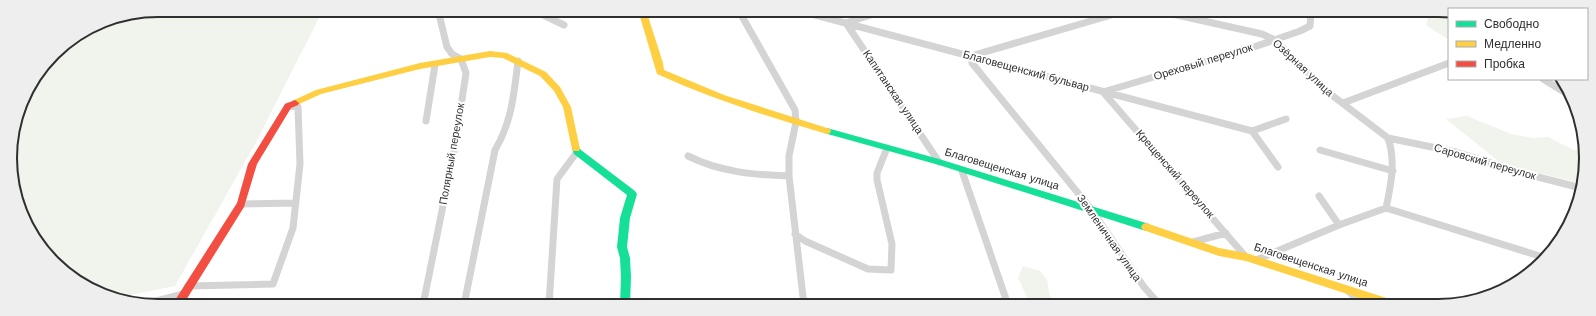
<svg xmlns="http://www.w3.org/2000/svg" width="1596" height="316" font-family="'Work Sans',sans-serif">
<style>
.green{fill:#f0f4ec}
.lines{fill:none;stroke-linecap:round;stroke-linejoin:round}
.street{stroke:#d4d4d4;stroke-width:7}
.fast{fill:#16e098;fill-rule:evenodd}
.slow{fill:#ffcf43;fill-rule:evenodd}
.jam{fill:#f24e42;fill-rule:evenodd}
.labels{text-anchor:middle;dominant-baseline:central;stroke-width:4;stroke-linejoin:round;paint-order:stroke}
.street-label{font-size:11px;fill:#2f2f2f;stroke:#fff}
.rim{fill:none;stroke:#2f2f2f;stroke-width:2}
</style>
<rect width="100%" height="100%" fill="#fff"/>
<path class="green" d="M158,10h165l-68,134 -80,142 -59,12 -24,-7 -45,-36 -29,-50 -8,-56 11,-48 33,-48 48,-32z
M1427,11h22v29l-23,-15 3,-10z
M1467,116l44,18 22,4 15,-1 26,13 9,1 2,26 -2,7 -81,-20 -56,-45z
M1023,266l17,5 7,8 2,15 7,11h-25l-13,-27z"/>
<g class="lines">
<path class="street" d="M533,10l31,15
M739,11l56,99 1,12 -7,34v20l15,129
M800,11l452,120
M883,11l-37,12 93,139
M1125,11l-154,45 1,7 119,146 53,78 16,18
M1159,11l103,23 13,6 54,53 59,45 68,14 74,23 51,13
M1543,79l26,16
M1343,103l106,-40
M426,121l9,-56
M1252,131l26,36
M1252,131l34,-12
M1320,150l73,21
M688,156c32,16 66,19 101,20
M962,171l46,134
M1319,196l20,29
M241,204l55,-1
M1386,208c5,-23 10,-47 2,-70
M795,234l10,7 63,28 23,1 1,-26 -15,-64v-7l10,-25
M1193,242l33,-9
M1246,257l-143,-165 145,-43 52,-18 10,-5 1,-15
M1256,260l83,-35 47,-17 160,50
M188,286l85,-2 20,-56 7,-64 -2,-57 -10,-1
M1348,291l16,15
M141,305l42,-11
M423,305l32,-159 11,-73 -5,-14 -9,-5 -5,-7 -9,-37
M464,305l31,-155c17,-28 19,-57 23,-89
M549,305l8,-126 20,-27"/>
<path class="fast" d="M827,128l112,31 207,64 3,1 2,3 -2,3 -3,1 -207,-66 -115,-32 -1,-2 1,-2z
M576,146l3,1 2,3 54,41 2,3 -7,24 -3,29 3,11 1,19 -1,28h-10l1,-28 -1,-19 -3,-11 3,-29 7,-23 -53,-41 -2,-5z"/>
<path class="slow" d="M638,10h8l17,53 1,7 60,25 106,34 1,2 -1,2 -3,1c-58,-17 -115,-35 -170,-60z
M490,51l17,2 39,19 14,15 11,20 9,42 -1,2h-6l-1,-2 -9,-42 -9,-16 -14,-15 -37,-18 -13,-1 -70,12 -99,25 -26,12 -4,-3 1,-2 24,-11 104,-27z
M1146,223l73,25 27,5 153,49 4,1 1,3h-20l-138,-45 -27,-5 -76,-26 -2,-3 2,-3z"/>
<path class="jam" d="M295,100l4,3 -1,2 -7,3 -34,56 -13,43 -61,98h-11l65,-102 11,-39 37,-60z"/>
</g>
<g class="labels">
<g class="street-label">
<text transform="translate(1203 62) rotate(-17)">Ореховый переулок</text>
<text transform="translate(1303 68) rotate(43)">Озёрная улица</text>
<text transform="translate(1026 71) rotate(15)">Благовещенский бульвар</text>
<text transform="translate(893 92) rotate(56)">Капитанская улица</text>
<text transform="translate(452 154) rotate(-80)">Полярный переулок</text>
<text transform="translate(1485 162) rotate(16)">Саровский переулок</text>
<text transform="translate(1002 169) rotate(17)">Благовещенская улица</text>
<text transform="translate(1175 174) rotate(49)">Крещенский переулок</text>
<text transform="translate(1109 238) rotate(55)">Земленичная улица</text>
<text transform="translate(1311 265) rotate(18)">Благовещенская улица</text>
</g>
</g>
<path d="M0 0H1596V316H0ZM158 17H1438A141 141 0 0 1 1579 158V158A141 141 0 0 1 1438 299H158A141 141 0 0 1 17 158V158A141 141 0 0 1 158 17Z" fill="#eee" fill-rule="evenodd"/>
<path class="rim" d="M158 17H1438A141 141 0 0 1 1579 158V158A141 141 0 0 1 1438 299H158A141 141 0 0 1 17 158V158A141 141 0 0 1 158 17Z"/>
<rect x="1448" y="8" width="140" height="72" fill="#ffffff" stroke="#acacac"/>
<rect x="1456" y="21" width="20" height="6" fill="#16e098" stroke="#acacac"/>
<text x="1484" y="28" font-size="12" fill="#2f2f2f">Свободно</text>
<rect x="1456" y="41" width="20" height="6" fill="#ffcf43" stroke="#acacac"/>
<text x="1484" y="48" font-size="12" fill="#2f2f2f">Медленно</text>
<rect x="1456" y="61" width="20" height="6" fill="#f24e42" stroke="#acacac"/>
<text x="1484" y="68" font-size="12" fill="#2f2f2f">Пробка</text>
</svg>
